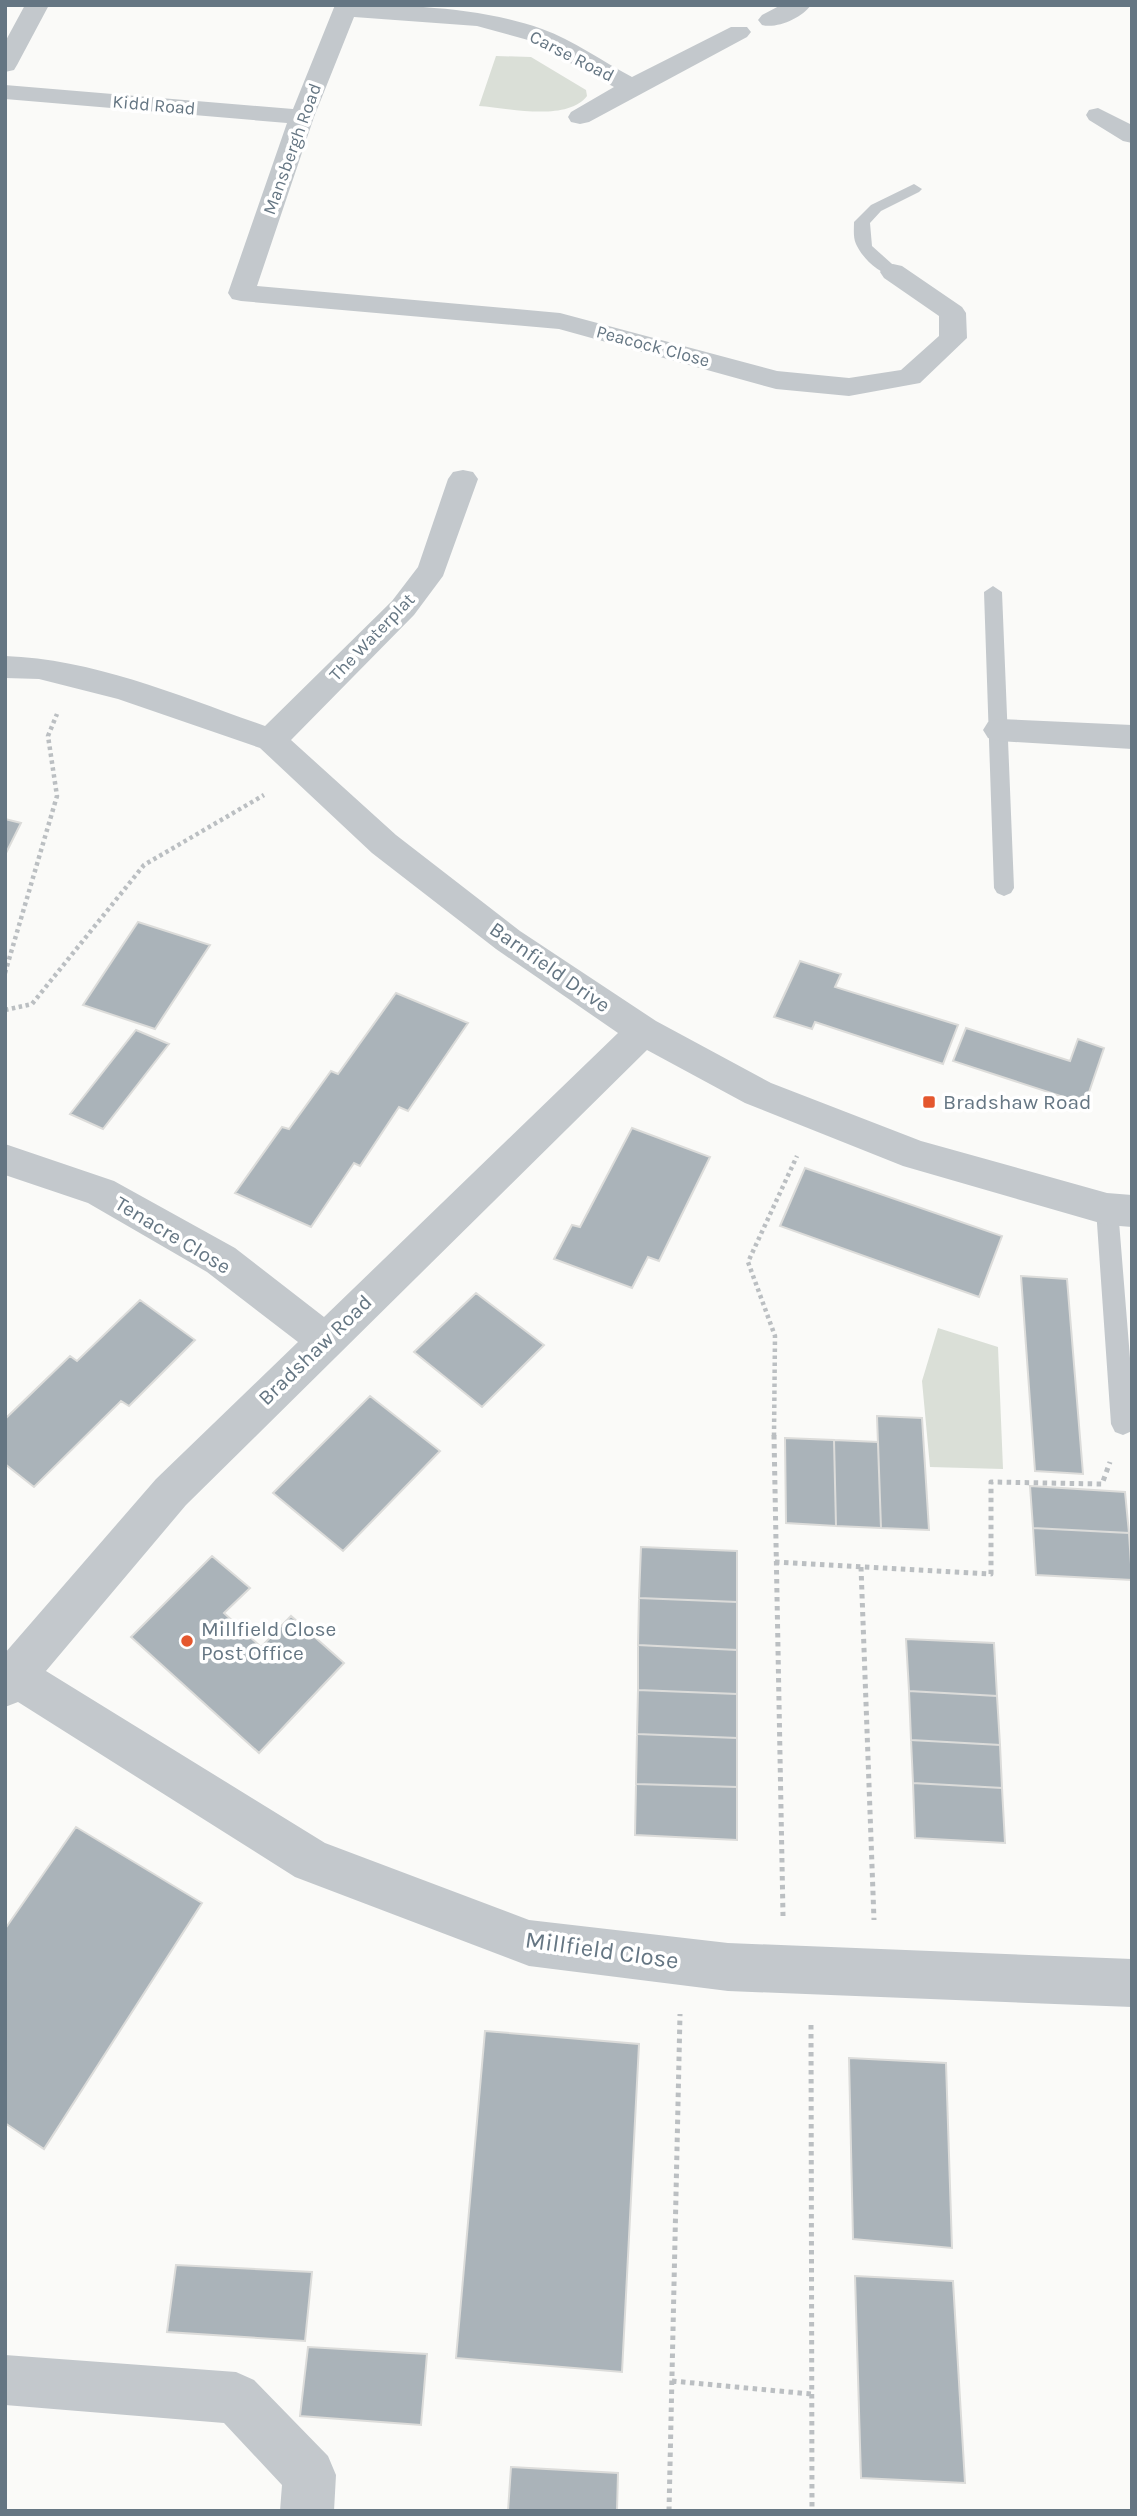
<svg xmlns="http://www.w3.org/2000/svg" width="1137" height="2516" font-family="Karla,sans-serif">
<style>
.green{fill:#dadfd7}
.building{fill:#aab3b9;stroke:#dcdcda;stroke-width:2}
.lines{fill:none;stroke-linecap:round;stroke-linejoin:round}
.path-far1{stroke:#bbbfc2;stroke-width:4.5;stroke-dasharray:3.5 3.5;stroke-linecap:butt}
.path{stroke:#bbbfc2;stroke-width:5;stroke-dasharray:4.5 4.5;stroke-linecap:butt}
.service{fill:#c3c8cc;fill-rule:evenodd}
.minor{fill:#c3c8cc;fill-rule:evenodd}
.poi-dot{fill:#e4572e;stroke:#fff;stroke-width:2.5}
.labels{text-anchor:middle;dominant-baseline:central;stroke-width:7;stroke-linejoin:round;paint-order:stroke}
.far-street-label{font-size:18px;fill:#657683;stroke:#fff}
.street-label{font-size:21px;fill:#657683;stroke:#fff}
.poi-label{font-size:21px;fill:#657683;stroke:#fff;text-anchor:start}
.near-street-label{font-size:24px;fill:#657683;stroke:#fff}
</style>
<rect width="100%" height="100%" fill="#fafaf8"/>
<path class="green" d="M496,56l35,1 55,33 1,6c-20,26 -78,12 -108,10z
M938,1328l60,19 5,122 -73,-2 -8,-86z"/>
<path class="building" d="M5,819l16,4 -16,32z
M138,922l72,23 -55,84 -72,-24z
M800,961l41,13 -6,13 123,38 -15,39 -128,-42 -3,7 -38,-12z
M396,993l72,30 -60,88 -9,-4 -39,59 -6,-3 -43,64 -76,-34 47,-66 7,2 42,-58 7,3z
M966,1028l104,33 8,-22 26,9 -19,56 -132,-43z
M136,1030l33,14 -66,85 -33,-15z
M632,1128l78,29 -51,104 -11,-4 -16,31 -78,-29 18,-34 8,2z
M805,1168l197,68 -23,61 -199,-71z
M1021,1276l46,3 16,195 -48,-3z
M476,1293l68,52 -62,62 -68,-55z
M140,1300l55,40 -66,66 -8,-5 -87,86 -29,-23v-45l65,-63 7,5z
M370,1396l70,55 -97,100 -70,-58z
M877,1416l45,2 7,112 -48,-2z
M785,1438l49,2 2,86 -50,-3z
M834,1440l44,2 3,86 -45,-2z
M1030,1486l95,6 4,41 -96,-5z
M1033,1528l96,5 3,47 -96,-5z
M641,1547l96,4v51l-98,-4z
M212,1556l38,32 -26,25 37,34 30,-31 53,47 -85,90 -128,-116z
M639,1598l98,4v48l-99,-5z
M906,1639l88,4 3,53 -88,-5z
M638,1645l99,5v44l-99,-4z
M638,1690l99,4v44l-100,-4z
M909,1691l88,5 3,49 -89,-5z
M637,1734l100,4v49l-101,-3z
M911,1740l89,5 2,43 -89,-5z
M913,1783l89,5 3,55 -90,-5z
M636,1784l101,3v53l-102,-5z
M76,1827l126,76 -158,246 -39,-26v-194z
M485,2031l154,13 -17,328 -166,-14z
M849,2058l97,5 6,185 -99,-9z
M176,2265l136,7 -7,69 -138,-9z
M855,2276l98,5 12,202 -104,-5z
M308,2347l119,7 -6,71 -121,-9z
M511,2467l107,6 -1,38h-109z"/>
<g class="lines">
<path class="path-far1" d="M5,973l52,-177 -9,-60 9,-22
M5,1010l27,-6 112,-139 120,-70
M774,1436l1,-100 -27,-74 49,-106"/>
<path class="path" d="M774,1435l9,481
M775,1562l216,12v-92l111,2 8,-22
M861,1567l13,353
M811,2025l1,486
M672,2381l139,13
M669,2511l11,-497"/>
<path class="service" d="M914,184l8,5 -3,3 -38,19 -11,12 2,23 29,26 -2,3c-16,4 -37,-17 -43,-31 -3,-7 -2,-14 -2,-22l17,-17z
M993,586l9,6 12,296 -3,5 -7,3 -7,-3 -3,-5 -10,-296z
M1107,1200l8,2 3,7 14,174v48l-9,4 -8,-3 -4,-8 -15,-215 3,-7z"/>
<path class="minor" d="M25,5h24l-32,60 -3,5 -9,2v-30z
M335,5c70,0 141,1 207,24 31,11 61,33 90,48l99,-50h16l4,5 -4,5 -158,85 -9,2 -9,-2 -3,-5 3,-5 43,-25 -86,-47 -51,-14 -123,-9 -40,100 -57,169 303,27 217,58 72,7 52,-8 38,-34v-20l-55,-38 -4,-6 4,-6 9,-2 9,2 60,41 4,6 1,25 -47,45 -71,13 -73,-7 -217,-60 -318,-28 -9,-2 -4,-6 59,-170 -282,-24v-14l288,24z
M781,5h30c-9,13 -34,24 -49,20l-4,-5 4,-5z
M1098,108l34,17v18l-9,-2 -34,-21 -3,-5 3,-5z
M463,470l10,2 5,7 -35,97 -29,39 -123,125 105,95 124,96 136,90 115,62 150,58 186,52 25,2v32l-25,-2 -204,-59 -158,-63 -98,-53 -461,455 -140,166 279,172 204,77 199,23 404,16v48l-404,-16 -199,-25 -234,-89 -277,-175 -13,5v-54l151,-174 142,-137 -91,-70 -119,-69 -83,-28v-31l109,37 121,67 89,69 294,-284 -122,-84 -124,-96 -112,-105 -142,-49 -79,-20 -34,-1v-22c90,3 177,41 260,70l127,-125 26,-34 30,-88 5,-7z
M999,719l133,6v24l-133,-8 -11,-3 -5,-8 5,-8z
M5,2355l231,17 18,8 74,76 8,19 -2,36h-54l2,-26 -58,-62 -219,-18z"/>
</g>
<g class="poi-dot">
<rect x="922" y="1095" width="14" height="14" rx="3.5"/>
<circle cx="187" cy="1641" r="7"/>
</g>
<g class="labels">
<g class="far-street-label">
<text transform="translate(572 56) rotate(27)">Carse Road</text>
<text transform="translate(154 105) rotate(5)">Kidd Road</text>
<text transform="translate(292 149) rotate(-70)">Mansbergh Road</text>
<text transform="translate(653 346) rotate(15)">Peacock Close</text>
<text transform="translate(372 637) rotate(-46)">The Waterplat</text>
</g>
<g class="street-label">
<text transform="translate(550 967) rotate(35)">Barnfield Drive</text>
<text transform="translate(173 1235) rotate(31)">Tenacre Close</text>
<text transform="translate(315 1350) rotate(-44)">Bradshaw Road</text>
</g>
<g class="poi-label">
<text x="943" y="1102">Bradshaw Road</text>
<text x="201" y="1629">Millfield Close<tspan x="201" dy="24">Post Office</tspan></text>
</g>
<g class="near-street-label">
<text transform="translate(602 1950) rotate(8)">Millfield Close</text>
</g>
</g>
<rect width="1137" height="2516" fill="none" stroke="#657683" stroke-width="14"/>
</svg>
